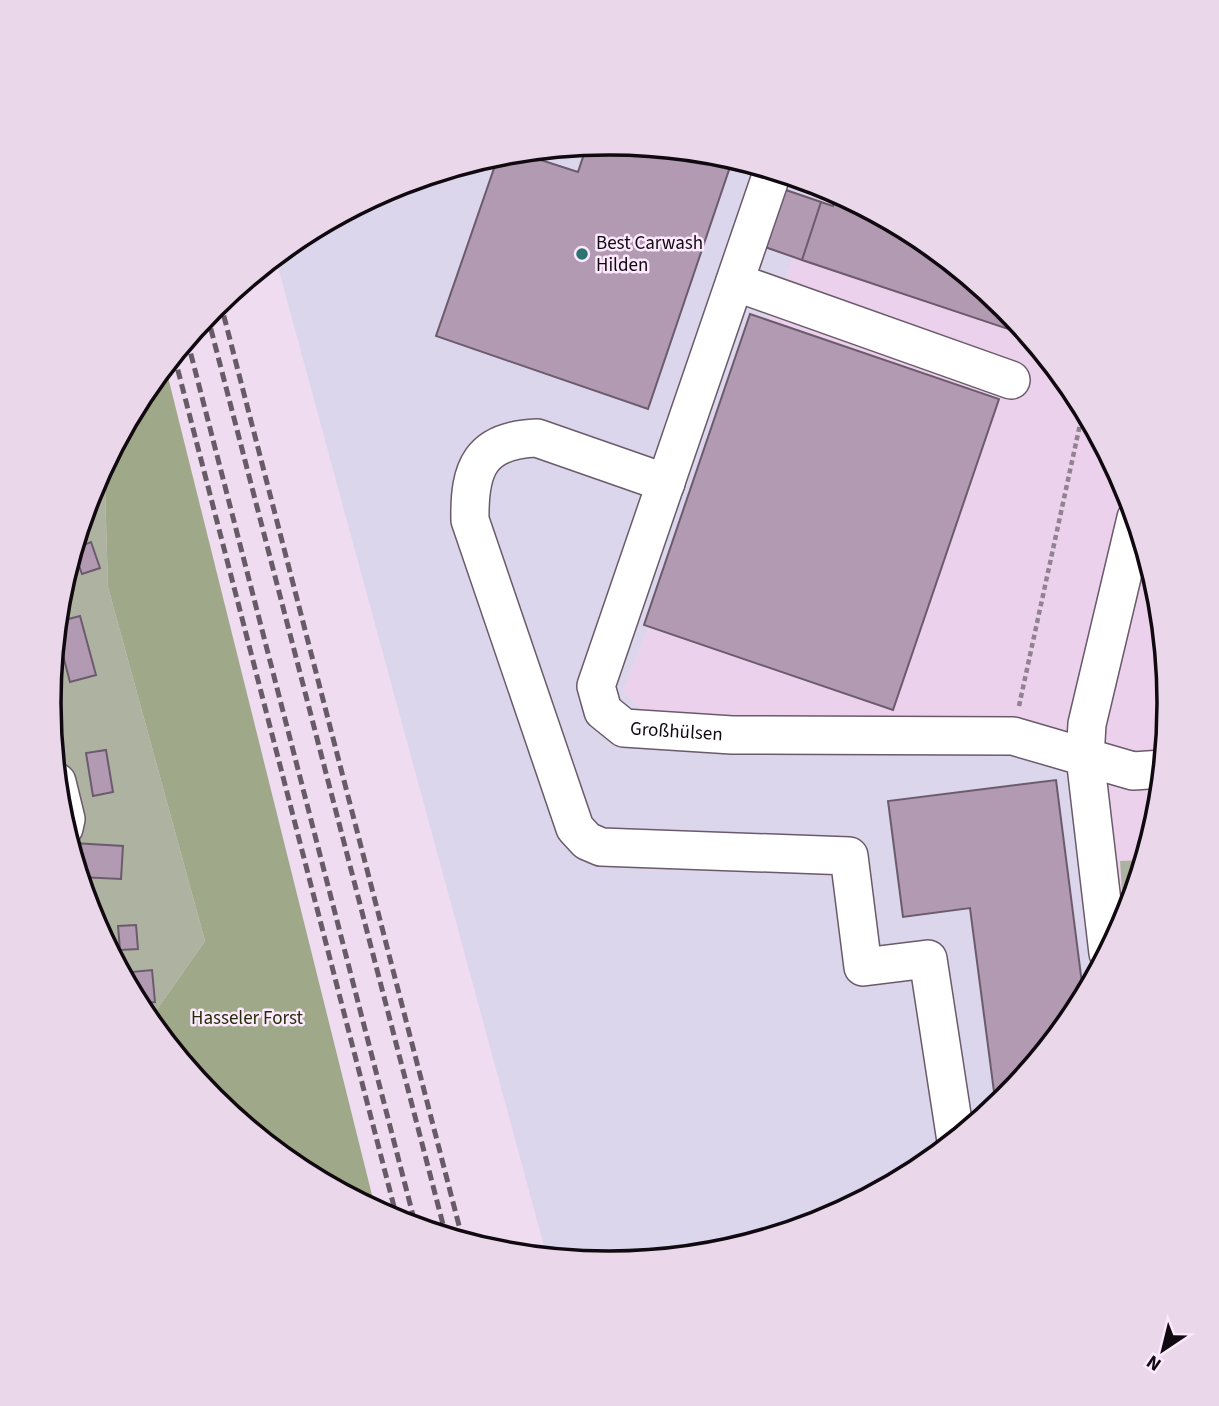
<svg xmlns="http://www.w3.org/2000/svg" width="1219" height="1406" font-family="'Source Sans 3',sans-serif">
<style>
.built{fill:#ebd1eb}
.industrial{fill:#dbd6eb}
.green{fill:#aeb3a1}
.forest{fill:#9fa889}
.building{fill:#b29ab2;stroke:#6c5b6d;stroke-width:2}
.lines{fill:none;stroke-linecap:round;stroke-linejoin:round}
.minor-casing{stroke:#6b5a6b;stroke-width:40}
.path{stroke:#908290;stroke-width:4.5;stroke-dasharray:5 3.5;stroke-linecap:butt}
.minor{stroke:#fff;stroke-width:37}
.rail{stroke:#675b67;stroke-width:5;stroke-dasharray:10 5;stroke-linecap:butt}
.poi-dot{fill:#2b7472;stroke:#fde9fd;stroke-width:2.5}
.labels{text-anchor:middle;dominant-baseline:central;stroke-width:5;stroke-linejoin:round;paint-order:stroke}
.poi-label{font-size:19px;fill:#100910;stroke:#fde9fd;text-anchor:start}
.street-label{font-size:19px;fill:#100910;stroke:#fde9fd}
.park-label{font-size:19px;fill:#252d07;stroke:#fde9fd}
.rim{fill:none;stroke:#100910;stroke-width:3.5}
</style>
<rect width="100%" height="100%" fill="#f0dcf0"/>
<path class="built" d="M822,185l99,52 85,70 70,85 51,97 32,105 11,109 -11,110 -30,98h-14l-470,-198 -22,-22z"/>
<path class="industrial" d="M610,143l109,10 103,32 -199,506 22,22 451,34 19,193 -40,75 -69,85 -85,69 -97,52 -106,32 -109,10 -62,-6 -272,-1001 23,-19 97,-52 106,-32z"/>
<path class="green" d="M100,472l5,15 3,100 97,354 -56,80 -57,-104 -24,-79 3,-18 -18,-73 -4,-44 11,-110 32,-105z
M1145,860l-18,58 -3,5 -4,-62z"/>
<path class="forest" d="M165,365l211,846 -78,-42 -85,-70 -64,-78 56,-80 -97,-354 -3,-100 -5,-15 44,-81z"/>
<path class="building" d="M610,143l109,10 14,5 -85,251 -212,-73 63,-182 17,-2 62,20 9,-27z
M780,188l41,14 -19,58 -37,-13z
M838,192l83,45 85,70 23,29 -227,-76 19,-58 12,4z
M750,314l249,85 -106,311 -249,-85z
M91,542l9,26 -18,6 -9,-25z
M67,570l6,20 -13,4v-1z
M80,616l16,59 -26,7 -14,-53 1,-7z
M106,750l7,42 -20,4 -7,-43z
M1056,780l28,219 -9,16 -69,85 -10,7 -26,-199 -67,9 -15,-116z
M73,843l50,3 -2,33 -42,-2 -6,-23z
M136,925l2,24 -18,1 -2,-24z
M152,970l3,32 -17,2 -17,-31z"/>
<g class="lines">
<g class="minor-casing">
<g id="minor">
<path id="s1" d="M773,170l-177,516 7,25 21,17 108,7 281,1 72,21 23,196"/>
<path d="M735,282l276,98"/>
<path d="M666,483l-129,-45c-57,2 -68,30 -67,82l105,308 12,13 14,6 248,9 14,111 65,-8 28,182"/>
<path d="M1136,518l-49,206 -2,33 48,14 30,-2"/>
<path d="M57,782l9,37 -2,9"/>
</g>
</g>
<path class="path" d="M1019,706l65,-300"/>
<use href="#minor" class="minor"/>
<path class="rail" d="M220,301l243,940
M207,314l239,922
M187,339l229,888
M174,355l224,867"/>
</g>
<circle class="poi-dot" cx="582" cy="254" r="7"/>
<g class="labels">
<g class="poi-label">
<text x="596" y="243">Best Carwash<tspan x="596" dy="22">Hilden</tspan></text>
</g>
<g class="street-label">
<text stroke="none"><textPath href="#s1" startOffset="651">Großhülsen</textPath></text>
</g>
<g class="park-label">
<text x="247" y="1018">Hasseler Forst</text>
</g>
</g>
<path d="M0 0H1219V1406H0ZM61 703a548 548 0 1 1 1096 0a548 548 0 1 1-1096 0Z" fill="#ead7ea" fill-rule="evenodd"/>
<path class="rim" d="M61 703a548 548 0 1 1 1096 0a548 548 0 1 1-1096 0Z"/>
<g transform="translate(1163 1350) rotate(215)" stroke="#fde9fd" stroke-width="5" paint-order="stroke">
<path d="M0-5L12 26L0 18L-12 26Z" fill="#100910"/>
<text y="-10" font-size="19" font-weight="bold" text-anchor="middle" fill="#100910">N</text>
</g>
</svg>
